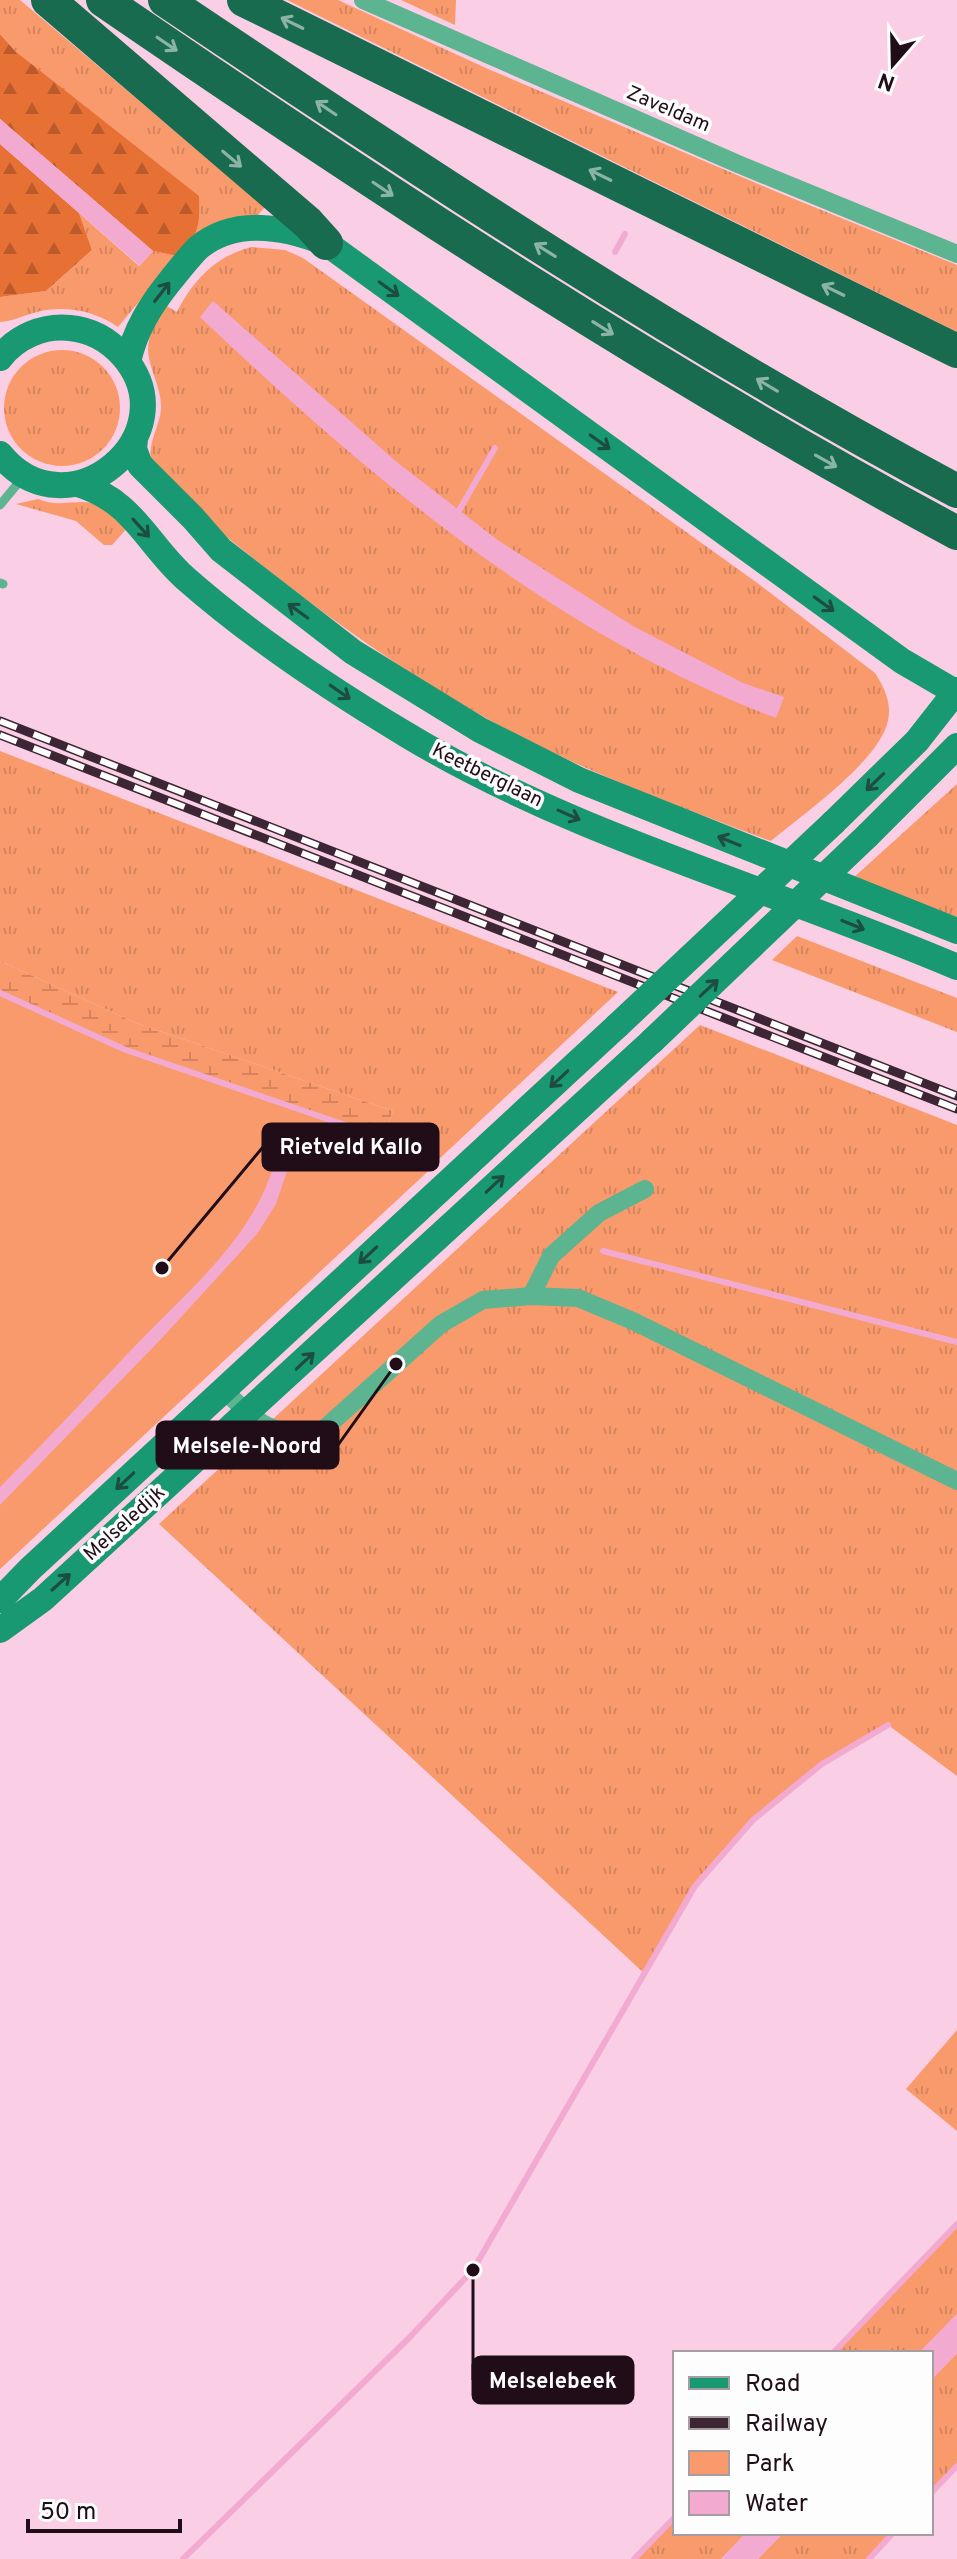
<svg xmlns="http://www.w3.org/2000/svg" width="957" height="2559" font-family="Overpass,sans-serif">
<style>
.grass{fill:url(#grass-tufts)}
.forest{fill:url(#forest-firs)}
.wetland{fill:url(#wetland-marsh)}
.green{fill:#f99a6d}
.water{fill:#f2aad1}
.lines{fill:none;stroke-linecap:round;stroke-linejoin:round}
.stream{stroke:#f2aad1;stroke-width:6}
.service{stroke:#5cb491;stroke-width:9}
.minor{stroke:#5cb491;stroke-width:18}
.secondary{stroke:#199971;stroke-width:26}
.motorway{stroke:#196b50;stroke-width:34}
.rail-casing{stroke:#3c2633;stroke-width:9}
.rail{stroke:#fdfdfd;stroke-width:6;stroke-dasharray:18;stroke-linecap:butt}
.secondary-bridge{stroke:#199971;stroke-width:26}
.oneway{stroke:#8bb4a6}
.oneway2{stroke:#1d4c40}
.labels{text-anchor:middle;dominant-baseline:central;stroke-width:7;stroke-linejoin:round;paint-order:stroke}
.street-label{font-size:20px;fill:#200d18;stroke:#fdfdfd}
.leader{fill:none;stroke:#200d18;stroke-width:3}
.callout-dot{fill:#200d18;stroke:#fdfdfd;stroke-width:3}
.callout{fill:#200d18;stroke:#200d18;stroke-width:3}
.callout-label{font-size:22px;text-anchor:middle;font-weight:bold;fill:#fff}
</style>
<defs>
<pattern id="grass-tufts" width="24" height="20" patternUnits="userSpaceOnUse" patternTransform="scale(2)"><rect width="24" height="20" fill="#f99a6d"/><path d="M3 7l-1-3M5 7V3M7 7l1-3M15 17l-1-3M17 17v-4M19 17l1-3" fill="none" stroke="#d5845e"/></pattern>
<pattern id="forest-firs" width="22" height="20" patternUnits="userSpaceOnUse" patternTransform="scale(2)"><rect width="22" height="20" fill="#e77134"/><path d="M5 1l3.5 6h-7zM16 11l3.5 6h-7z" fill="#bb5b2b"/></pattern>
<pattern id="wetland-marsh" width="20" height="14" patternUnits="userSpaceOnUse" patternTransform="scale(2)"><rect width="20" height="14" fill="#f99a6d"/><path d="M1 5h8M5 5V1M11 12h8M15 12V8" fill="none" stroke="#d5845e"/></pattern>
</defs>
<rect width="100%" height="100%" fill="#facee5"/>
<path class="grass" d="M0,0h20l245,207 -9,10 -63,24 -91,-120 -87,-70 -15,-17z
M287,0h51l150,69 289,123 180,73v67z
M401,0h55l-1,25z
M79,213l60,53 14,-15 24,5 -59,71c-23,-16 -53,-22 -81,-15 -13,3 -23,9 -37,10v-25l46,-6 46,-41z
M252,247l33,3 18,8 453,324 119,91c9,14 17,30 13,47 -7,40 -86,95 -117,121 -83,-31 -167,-62 -246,-102 -100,-52 -195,-118 -282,-189 -25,-20 -78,-60 -91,-88 -6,-16 8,-36 9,-53 1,-21 -12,-39 -13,-59 0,-16 9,-32 15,-46l14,8c15,-31 40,-57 75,-65z
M4 408a58 58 0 1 1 116 0a58 58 0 1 1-116 0Z
M38,499c16,7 28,3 45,3 17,0 32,14 45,25l-16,18h-8l-28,-24 -60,-17z
M0,751l618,241 -618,577v-576l126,57 257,88 10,-27 -257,-88 -136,-62z
M957,784v133l-105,-38z
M797,936l160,62v34l-185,-72z
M700,1025l257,100v651l-69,-51 -66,39 -69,56 -58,66 -50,88 -486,-450z
M957,2030v101l-51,-42z
M957,2223v91l-38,39h-87z
M957,2353v113l-26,27v-113z
M675,2516v17h71l-25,26h-87z
M783,2533h110l-24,26h-111z"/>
<path class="forest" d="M0,34l15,17 184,145c1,30 0,39 -22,60l-24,-5 -153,-132z
M0,144l79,69 13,37 -46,41 -46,6z"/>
<path class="wetland" d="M0,961l136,62 257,88 -10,27 -257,-88 -126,-57z"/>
<path class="green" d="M0,993l126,57 257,88 55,24 -438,407z"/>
<path class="water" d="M0,119l153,132 -13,15 -140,-122z
M213,301l185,162 101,78 134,85 110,57 41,14 -8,21c-222,-84 -406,-240 -576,-401z
M282,1145l12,5 -18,54 -19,30 -95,104 -162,167v-18c46,-46 90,-94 135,-141 55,-58 129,-116 143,-200z
M957,2314v39l-26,27v-27h-12z
M746,2533h37l-25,26h-37z"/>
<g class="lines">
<path class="stream" d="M615,252l10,-18
M457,514l38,-66
M0,993l126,57 257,88
M603,1251l354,91
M833,2353l124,-129
M931,2493l26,-27
M183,2559l226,-221 64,-68 222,-384 58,-66 69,-56 66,-39
M634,2559l41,-42
M869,2559l24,-26"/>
<path class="service" d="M0,505l24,-29
M0,583l3,1"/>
<path class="minor" d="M363,0l375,164 219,90
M531,1296l20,-40 48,-43 46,-24
M223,1389c35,35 50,50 101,40l117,-105 42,-24 48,-4 47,2 55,23 324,160"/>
<path class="secondary" d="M0,358c16,-21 43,-33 70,-30 21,2 39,12 53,28 68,78 -55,182 -123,98
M128,362c7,-32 22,-56 42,-81 9,-11 18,-23 28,-33 37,-31 88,-21 128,-5l576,418 55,32
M135,439l-1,10 6,16 53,53 28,32 132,102 127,78 99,50 378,151
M78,484c56,17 68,59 107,94 67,59 145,111 222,157 167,101 370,155 550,232
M833,823l84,-82 40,-51
M868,835l89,-89
M0,1600l30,-31 587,-543
M0,1630l43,-31 609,-558"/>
<path class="motorway" d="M48,0l260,223 18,20
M103,0c277,190 558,374 854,533
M165,0c258,173 518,345 792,491
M244,0l713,351"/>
<g class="rail-casing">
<path id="rail" d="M0,721l957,375
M0,735l957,374"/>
</g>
<use href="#rail" class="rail"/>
<path class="secondary-bridge" d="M617,1026l216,-203
M652,1041l216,-206"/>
</g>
<defs><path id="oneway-shaft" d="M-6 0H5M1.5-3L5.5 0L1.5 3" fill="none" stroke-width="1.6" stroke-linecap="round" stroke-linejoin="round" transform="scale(2)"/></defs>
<g class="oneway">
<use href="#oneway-shaft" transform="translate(292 23) rotate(-154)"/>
<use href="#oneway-shaft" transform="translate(167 44) rotate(34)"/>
<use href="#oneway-shaft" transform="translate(326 108) rotate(-146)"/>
<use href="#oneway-shaft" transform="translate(232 159) rotate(40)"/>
<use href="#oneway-shaft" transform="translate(600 175) rotate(-154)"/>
<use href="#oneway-shaft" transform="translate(383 189) rotate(34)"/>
<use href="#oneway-shaft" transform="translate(545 250) rotate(-148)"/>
<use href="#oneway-shaft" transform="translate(833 290) rotate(-154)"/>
<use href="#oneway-shaft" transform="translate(603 328) rotate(32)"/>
<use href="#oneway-shaft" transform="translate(767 385) rotate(-149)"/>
<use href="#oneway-shaft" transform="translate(826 461) rotate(29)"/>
</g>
<g class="oneway2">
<use href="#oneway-shaft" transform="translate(389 289) rotate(36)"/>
<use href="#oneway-shaft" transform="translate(162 292) rotate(-52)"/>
<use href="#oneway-shaft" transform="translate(600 442) rotate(36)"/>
<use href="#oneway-shaft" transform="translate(141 528) rotate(48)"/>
<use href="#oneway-shaft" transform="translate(824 604) rotate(36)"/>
<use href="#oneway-shaft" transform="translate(298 611) rotate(-144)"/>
<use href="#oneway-shaft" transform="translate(340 692) rotate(35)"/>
<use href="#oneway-shaft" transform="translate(875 782) rotate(136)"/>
<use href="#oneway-shaft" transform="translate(569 815) rotate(24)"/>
<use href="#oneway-shaft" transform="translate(729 841) rotate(-158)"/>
<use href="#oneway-shaft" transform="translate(853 925) rotate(22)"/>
<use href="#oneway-shaft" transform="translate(709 988) rotate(-43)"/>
<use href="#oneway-shaft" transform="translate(559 1079) rotate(137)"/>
<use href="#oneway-shaft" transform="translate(495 1184) rotate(-43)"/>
<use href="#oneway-shaft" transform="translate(368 1255) rotate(137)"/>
<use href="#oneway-shaft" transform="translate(305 1361) rotate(-43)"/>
<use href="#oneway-shaft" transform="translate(125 1481) rotate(137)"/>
<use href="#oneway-shaft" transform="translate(61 1582) rotate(-42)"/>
</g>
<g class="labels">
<g class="street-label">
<text transform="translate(668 110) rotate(23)">Zaveldam</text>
<text transform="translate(487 776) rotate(26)">Keetberglaan</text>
<text transform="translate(125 1524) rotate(-42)">Melseledijk</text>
</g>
</g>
<path class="leader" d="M162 1268L263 1147M396 1364L338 1445M473 2270L473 2380"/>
<g class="callout-dot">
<circle cx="162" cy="1268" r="8"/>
<circle cx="396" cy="1364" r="8"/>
<circle cx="473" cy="2270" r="8"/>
</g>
<g class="callout">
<rect x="263" y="1124" width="175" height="46" rx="8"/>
<rect x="157" y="1422" width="181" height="46" rx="8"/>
<rect x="473" y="2357" width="160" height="46" rx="8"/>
</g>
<g class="callout-label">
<text x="351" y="1154">Rietveld Kallo</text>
<text x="247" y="1453">Melsele-Noord</text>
<text x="553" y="2388">Melselebeek</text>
</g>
<rect x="673" y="2351" width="260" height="184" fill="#fdfdfd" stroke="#a59da1" stroke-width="2"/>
<rect x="689" y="2377" width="40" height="12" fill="#199971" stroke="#a59da1" stroke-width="2"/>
<text x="745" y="2391" font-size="24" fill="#200d18">Road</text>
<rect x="689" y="2417" width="40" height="12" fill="#3c2633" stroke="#a59da1" stroke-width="2"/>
<text x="745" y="2431" font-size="24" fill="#200d18">Railway</text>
<rect x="689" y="2451" width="40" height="24" fill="#f99a6d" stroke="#a59da1" stroke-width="2"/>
<text x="745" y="2471" font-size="24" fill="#200d18">Park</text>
<rect x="689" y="2491" width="40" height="24" fill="#f2aad1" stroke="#a59da1" stroke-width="2"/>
<text x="745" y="2511" font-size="24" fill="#200d18">Water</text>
<g transform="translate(893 64) rotate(200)" stroke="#fdfdfd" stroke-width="6" paint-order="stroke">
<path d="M0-6L14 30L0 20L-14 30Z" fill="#200d18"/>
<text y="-12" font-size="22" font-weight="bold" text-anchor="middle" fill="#200d18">N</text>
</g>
<path d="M28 2519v12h152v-12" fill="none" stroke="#200d18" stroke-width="4"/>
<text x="40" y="2519" font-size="24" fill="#200d18" stroke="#fdfdfd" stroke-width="6" paint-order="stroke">50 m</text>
</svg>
